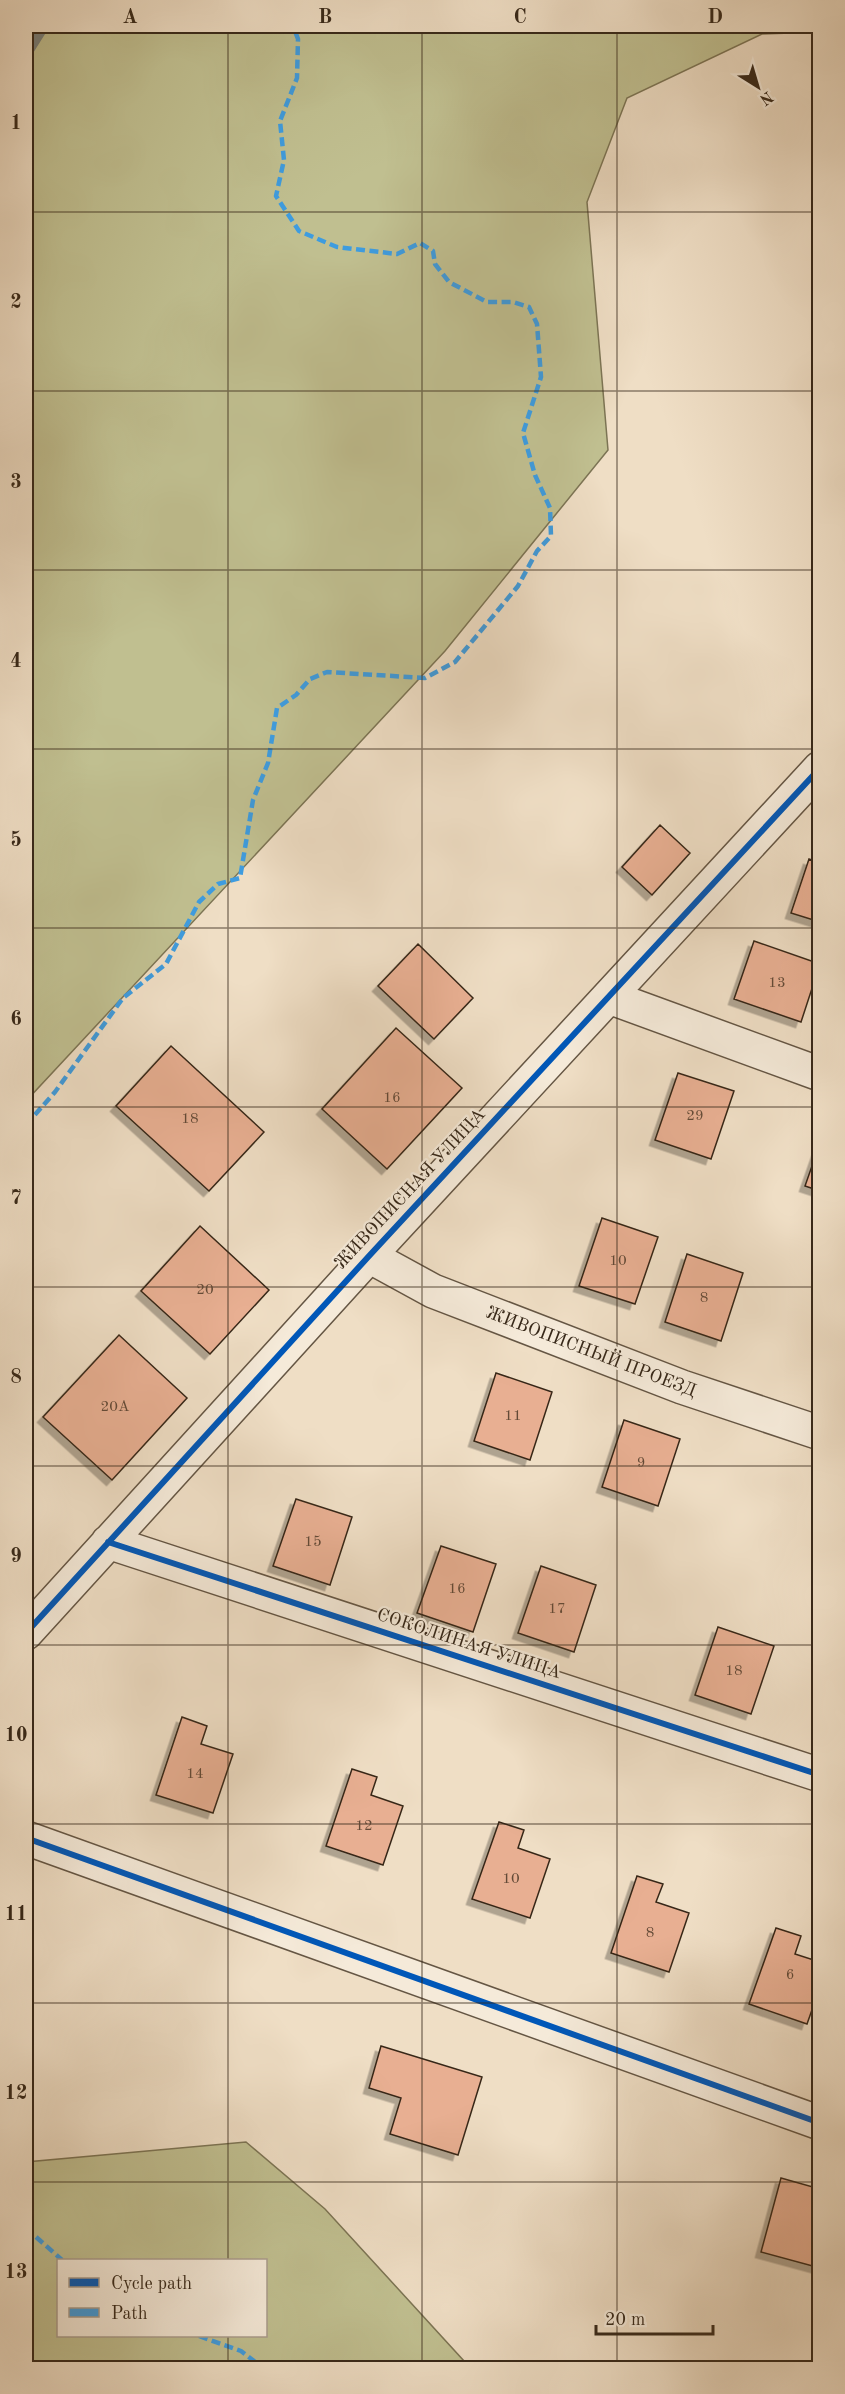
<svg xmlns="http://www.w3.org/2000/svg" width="845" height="2394" font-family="'Old Standard TT',serif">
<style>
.green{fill:#c0bf90;stroke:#7c7454;stroke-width:1.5;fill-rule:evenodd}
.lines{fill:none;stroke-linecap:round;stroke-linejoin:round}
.stream{stroke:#767f7d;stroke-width:12}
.building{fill:#e8af92;stroke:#372819;stroke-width:1.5;filter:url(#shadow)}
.street-casing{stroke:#655644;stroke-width:36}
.street{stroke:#f5ead9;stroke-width:33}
.quiet{stroke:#3e9cdf;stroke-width:4.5;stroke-dasharray:9 4.5;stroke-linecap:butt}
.cycleway-casing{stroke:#f5ead9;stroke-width:10}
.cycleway{stroke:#0057b8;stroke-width:6}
.grid{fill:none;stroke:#372819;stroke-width:1.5;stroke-opacity:0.55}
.labels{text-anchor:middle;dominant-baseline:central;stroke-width:4.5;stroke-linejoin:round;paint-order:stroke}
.number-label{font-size:15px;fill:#634a37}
.street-label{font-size:18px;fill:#372819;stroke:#f5ead9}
.neatline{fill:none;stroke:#372819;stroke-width:2}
.grid-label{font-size:20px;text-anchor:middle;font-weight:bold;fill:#372819}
</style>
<defs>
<filter id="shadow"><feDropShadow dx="-5.5" dy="5.5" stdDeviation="0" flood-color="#0004"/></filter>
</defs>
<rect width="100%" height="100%" fill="#efdec5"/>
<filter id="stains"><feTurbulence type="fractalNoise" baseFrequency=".00333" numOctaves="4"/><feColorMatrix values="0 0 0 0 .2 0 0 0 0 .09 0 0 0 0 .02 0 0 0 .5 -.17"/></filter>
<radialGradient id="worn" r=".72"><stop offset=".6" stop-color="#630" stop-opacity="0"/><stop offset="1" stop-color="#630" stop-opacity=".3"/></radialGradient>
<path class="green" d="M26,26h793l1,6 -58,2 -135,64 -40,104 21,248 -163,201 -419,450z
M246,2142l79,67 140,153 26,6h-465v-206zM58,2260h208v76h-208z"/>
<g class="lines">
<path class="stream" d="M26,53l17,-27"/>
</g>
<path class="building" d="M660,825l30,28 -38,42 -30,-28z
M809,859l11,4v59l-29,-9z
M754,941l66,23 -19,58 -67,-23z
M418,944l55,54 -39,41 -56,-53z
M396,1028l66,60 -75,81 -65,-60z
M171,1046l93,86 -55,59 -93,-85z
M678,1073l56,18 -23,68 -56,-19z
M820,1143v48l-15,-5z
M602,1218l56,19 -23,67 -56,-18z
M200,1226l69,64 -59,64 -69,-63z
M687,1254l56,19 -22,68 -56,-19z
M119,1335l68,63 -75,82 -69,-63z
M496,1373l56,19 -22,68 -56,-19z
M624,1420l56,19 -22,67 -56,-19z
M296,1499l56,18 -22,68 -57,-19z
M441,1546l55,18 -23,68 -56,-19z
M541,1566l55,19 -22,67 -56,-19z
M718,1627l56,19 -23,68 -56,-19z
M182,1717l25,9 -6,18 32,10 -20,59 -57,-18z
M352,1769l25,8 -6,18 32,11 -20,59 -57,-19z
M499,1822l25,8 -6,18 32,11 -20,59 -58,-19z
M637,1876l26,8 -7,18 33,11 -20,59 -58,-19z
M776,1928l25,8 -6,18 25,8v25l-13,37 -58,-20z
M381,2046l101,31 -24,78 -68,-21 11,-36 -32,-10z
M781,2178l39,11v79l-59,-16z"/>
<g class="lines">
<g class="street-casing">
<path id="street" d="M609,997l211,77
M369,1256l64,35 249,96 138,46
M108,1542l712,233
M26,1633l343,-377 451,-488
M26,1838l794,285"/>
</g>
<use href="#street" class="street"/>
<path class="quiet" d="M26,1125l29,-33 68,-94 43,-34 33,-62 19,-18 22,-6 13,-78 15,-37 9,-55 19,-13 14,-16 17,-7 98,6 30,-16 63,-76 19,-35 14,-15 -1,-28 -15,-33 -12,-42 18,-56 -4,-53 -8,-17 -16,-5h-26l-38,-20 -14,-18 -2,-13 -13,-8 -23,11 -60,-7 -38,-16 -23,-35 8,-36 -4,-39 17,-43 1,-39 -5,-13
M26,2228l36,32
M199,2336l42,15 22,17"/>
<g class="cycleway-casing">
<path id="cycleway" d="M108,1542l712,233
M26,1633l343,-377 451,-488
M26,1838l794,285"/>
</g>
<use href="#cycleway" class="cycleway"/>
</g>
<path class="grid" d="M228,26v2234M422,26v2342M617,26v2342M26,212h794M26,391h794M26,570h794M26,749h794M26,928h794M26,1107h794M26,1287h794M26,1466h794M26,1645h794M26,1824h794M26,2003h794M26,2182h794M228,2336v32"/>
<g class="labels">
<g class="number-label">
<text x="777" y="983">13</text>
<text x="392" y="1098">16</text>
<text x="695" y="1116">29</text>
<text x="190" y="1119">18</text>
<text x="618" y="1261">10</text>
<text x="205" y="1290">20</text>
<text x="704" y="1298">8</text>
<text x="115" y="1407">20А</text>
<text x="513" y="1416">11</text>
<text x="641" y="1463">9</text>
<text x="313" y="1542">15</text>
<text x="457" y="1589">16</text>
<text x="557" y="1609">17</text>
<text x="734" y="1671">18</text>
<text x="195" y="1774">14</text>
<text x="364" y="1826">12</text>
<text x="511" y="1879">10</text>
<text x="650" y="1933">8</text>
<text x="790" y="1975">6</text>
</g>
<g class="street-label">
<text transform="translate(410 1189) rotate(-47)">ЖИВОПИСНАЯ УЛИЦА</text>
<text transform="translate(591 1352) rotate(21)">ЖИВОПИСНЫЙ ПРОЕЗД</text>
<text transform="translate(469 1644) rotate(18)">СОКОЛИНАЯ УЛИЦА</text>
</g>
</g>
<rect width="845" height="2394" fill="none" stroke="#efdec5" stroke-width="66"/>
<rect x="57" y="2259" width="210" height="78" fill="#f5ead9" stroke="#a99c8c" stroke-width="1.5"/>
<rect x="69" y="2278" width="30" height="9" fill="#0057b8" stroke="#a99c8c" stroke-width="1.5"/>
<text x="111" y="2289" font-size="18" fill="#372819">Cycle path</text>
<rect x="69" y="2308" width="30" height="9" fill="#3e9cdf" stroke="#a99c8c" stroke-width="1.5"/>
<text x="111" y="2319" font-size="18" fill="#372819">Path</text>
<g transform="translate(758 87) rotate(143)" stroke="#f5ead9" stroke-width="4.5" paint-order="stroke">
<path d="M0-4.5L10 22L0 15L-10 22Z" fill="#372819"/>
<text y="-9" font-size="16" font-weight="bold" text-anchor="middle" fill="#372819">N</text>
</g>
<path d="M596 2325v9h117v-9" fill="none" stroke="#372819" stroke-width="3"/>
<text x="605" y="2325" font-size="18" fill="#372819" stroke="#f5ead9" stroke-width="4.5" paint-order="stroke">20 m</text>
<rect x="33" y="33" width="779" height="2328" class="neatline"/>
<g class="grid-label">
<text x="130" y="23">A</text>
<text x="325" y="23">B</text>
<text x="520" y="23">C</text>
<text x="715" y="23">D</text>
<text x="16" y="129">1</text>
<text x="16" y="308">2</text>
<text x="16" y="488">3</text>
<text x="16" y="667">4</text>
<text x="16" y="846">5</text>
<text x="16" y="1025">6</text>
<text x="16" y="1204">7</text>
<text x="16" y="1383">8</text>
<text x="16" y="1562">9</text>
<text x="16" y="1741">10</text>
<text x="16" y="1920">11</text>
<text x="16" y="2099">12</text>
<text x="16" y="2278">13</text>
</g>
<rect width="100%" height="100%" filter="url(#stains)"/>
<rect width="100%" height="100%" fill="url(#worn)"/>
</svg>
